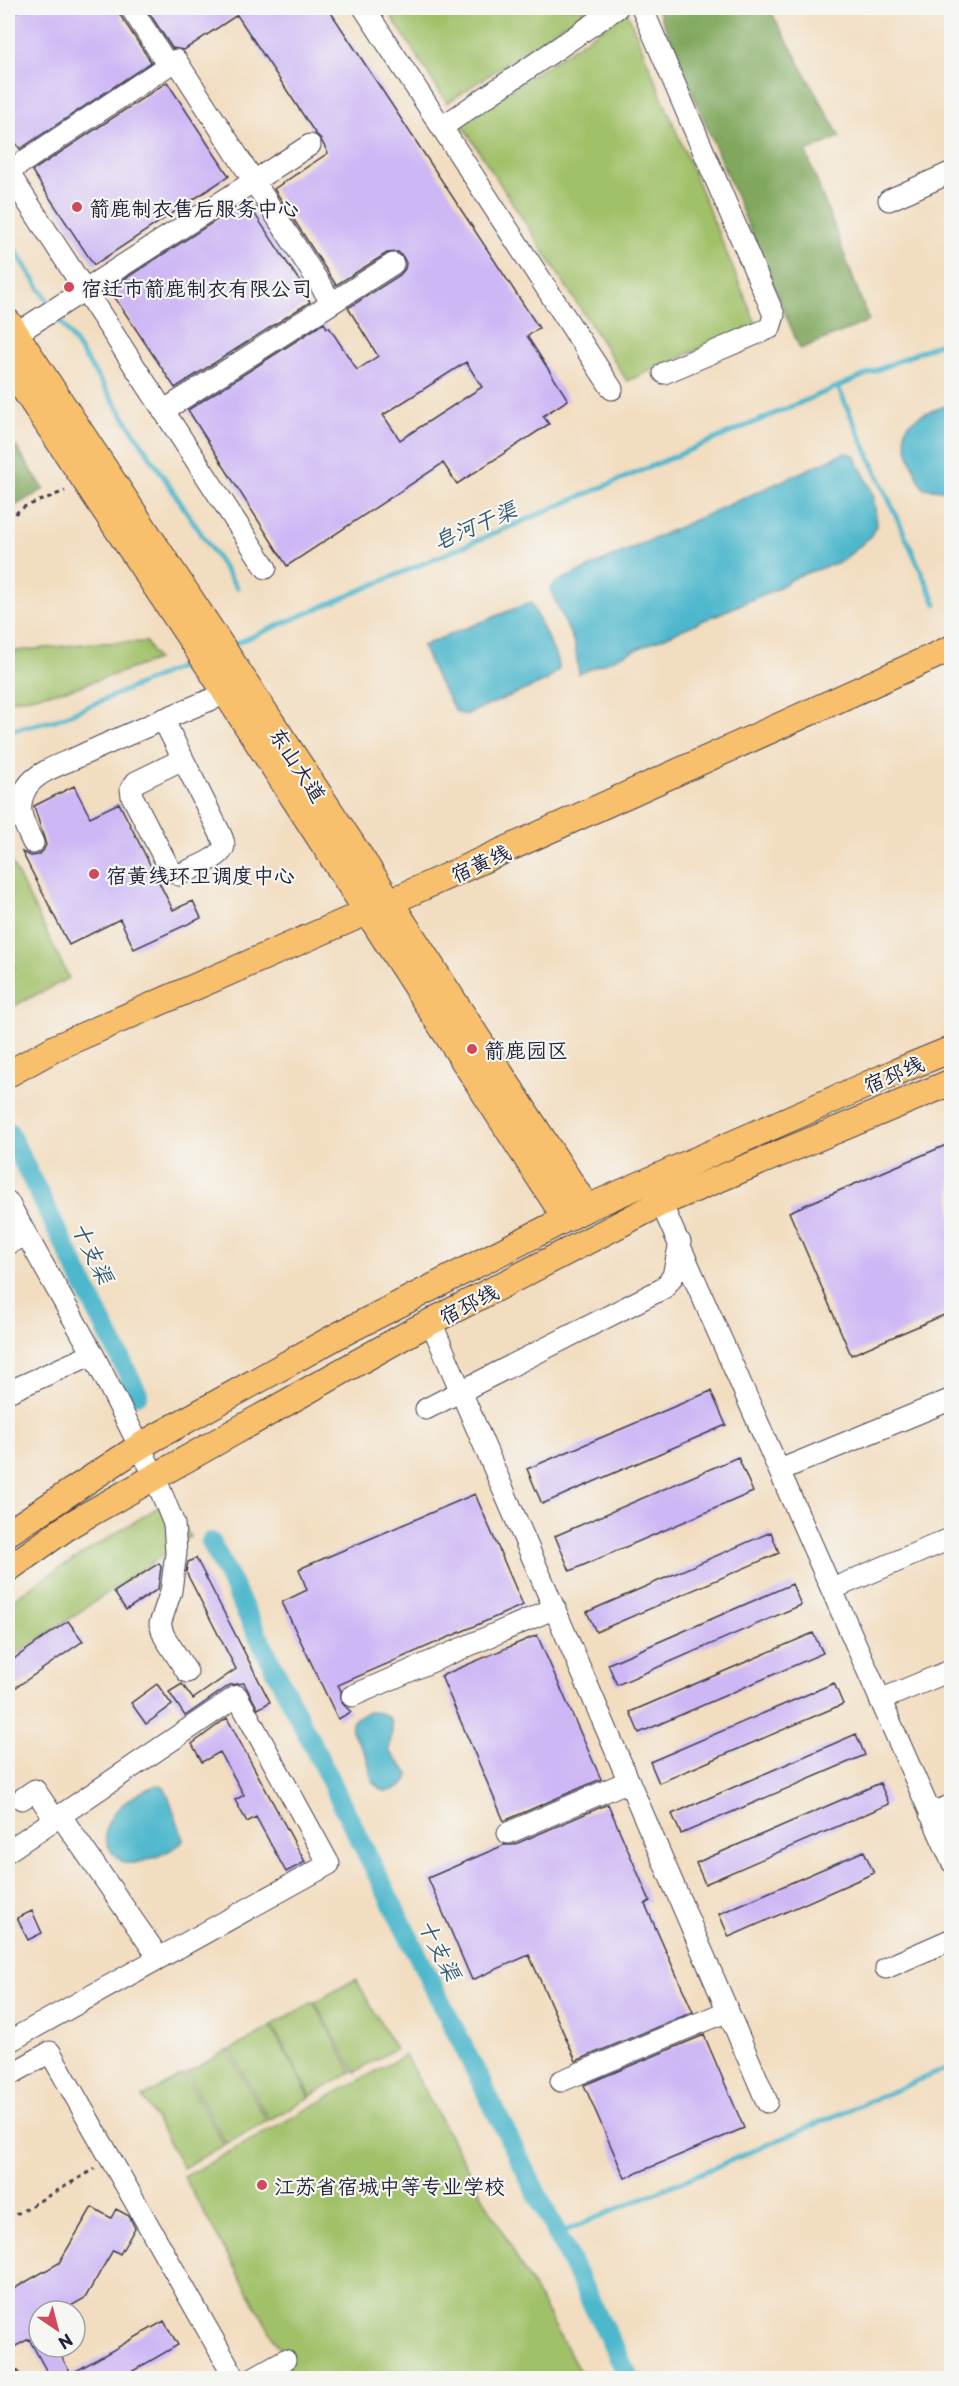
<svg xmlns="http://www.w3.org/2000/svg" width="959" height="2386" font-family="'Playpen Sans','LXGW WenKai TC',sans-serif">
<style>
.green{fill:#a1c169;stroke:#627252;stroke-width:1.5}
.forest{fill:#80a75d;stroke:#51644c;stroke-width:1.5}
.water{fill:#4eb7cc;stroke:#386c84;stroke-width:1.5}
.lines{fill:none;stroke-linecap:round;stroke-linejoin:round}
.stream{stroke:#4eb7cc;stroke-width:5}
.canal{stroke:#4eb7cc;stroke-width:20}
.building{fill:#cdb7f5;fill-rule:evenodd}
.minor-casing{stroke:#413e4f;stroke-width:23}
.major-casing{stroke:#413e4f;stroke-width:28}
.path{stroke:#413e4f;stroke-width:3;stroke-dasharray:4.5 4.5;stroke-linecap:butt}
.minor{stroke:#fff;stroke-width:21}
.major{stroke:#f8bf6c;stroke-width:26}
.poi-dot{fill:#d1495b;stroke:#f6f6f2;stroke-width:2}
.labels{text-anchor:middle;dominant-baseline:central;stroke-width:4.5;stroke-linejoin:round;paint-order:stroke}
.poi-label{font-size:21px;fill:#22223b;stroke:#f6f6f2;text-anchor:start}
.street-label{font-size:21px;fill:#22223b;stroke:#f6f6f2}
.water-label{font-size:22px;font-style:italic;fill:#31566e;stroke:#f6f6f2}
</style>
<rect width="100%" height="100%" fill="#f6f6f2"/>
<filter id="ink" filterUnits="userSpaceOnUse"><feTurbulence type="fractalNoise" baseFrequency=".0167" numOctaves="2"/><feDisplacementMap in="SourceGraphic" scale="12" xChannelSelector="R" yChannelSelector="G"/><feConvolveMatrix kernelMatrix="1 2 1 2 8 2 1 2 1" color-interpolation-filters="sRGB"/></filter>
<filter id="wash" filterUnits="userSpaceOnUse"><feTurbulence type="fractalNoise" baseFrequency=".008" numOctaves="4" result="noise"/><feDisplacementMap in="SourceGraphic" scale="24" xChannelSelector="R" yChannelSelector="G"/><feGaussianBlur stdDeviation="1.35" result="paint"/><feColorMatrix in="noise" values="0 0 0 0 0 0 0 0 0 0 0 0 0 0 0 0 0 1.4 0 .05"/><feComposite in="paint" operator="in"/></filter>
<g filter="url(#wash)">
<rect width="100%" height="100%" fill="#f2ddc0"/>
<path class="green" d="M386,8h203l-142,95z
M627,12l129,312 -129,57 -166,-258z
M146,642l11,18 -86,29 -63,12v-49l85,-9z
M8,855l61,123 -61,31v-37l7,-4 -7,-15z
M172,1501l18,36 -182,123v-57l31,-22 116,-72z
M356,1979l39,70 -40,23 -40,-70z
M313,2002l39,70 -41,24 -39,-71z
M271,2027l39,70 -41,23 -39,-70z
M227,2050l40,71 -41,23 -39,-71z
M405,2055l178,323h-287l-112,-201z
M184,2074l40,71 -41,23 -40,-71z"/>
<path class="forest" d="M657,8h112l71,129 -34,15 63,169 -69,28z
M8,435l36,54 -36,21z"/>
<path class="water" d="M951,404v87l-28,-3c-6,-12 -25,-52 -15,-63 10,-12 30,-16 43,-21z
M844,453l10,2 19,38 4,31 -7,13 -28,24 -44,15 -24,14 -195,84 -4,-29 -25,-56 7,-7z
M531,602l25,55 3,12 -13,12 -81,34 -9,-3 -20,-35 -14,-31z
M369,1712c32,0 22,20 20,39l20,23c0,12 -15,17 -25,17 -20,-14 -11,-20 -18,-36 -9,-18 -29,-33 3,-43z
M158,1785l5,1 3,4 18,50c-10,12 -44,25 -60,23 -44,-31 0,-67 34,-78z"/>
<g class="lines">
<path class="stream" d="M8,239l43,67
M56,314l181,274
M838,387l98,217
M230,646l722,-308
M8,731l48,-11 141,-60
M558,2234l394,-168"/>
<path class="canal" d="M8,1131l130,263
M211,1542l418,836"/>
</g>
<g id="blocks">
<path class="building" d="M22,8h96l2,7 31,47 -131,87 -12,-18v-114z
M146,8h182l211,320 -12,8 41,64 -25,16 6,8 -92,60 -14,-21 -156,103 -99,-156 136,-87 3,5 2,-1 28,43 21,-14 -30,-48 52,-33 5,-6 1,-6 -3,-6 -5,-5 -11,1 -51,32 -62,-96 54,-36 -8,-15 -5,-5 -78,-118 -53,35 -12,-2zM466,362l16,25 -82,53 -17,-25z
M167,82l62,94 -135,89 -62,-94z
M246,201l62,93 -2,2 4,6 -135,86 -66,-99z
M74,786l16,31 29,-14 54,107 20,-9 8,17 -67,31 -14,-30 -51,26 -47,-93 9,4 7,-1 5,-4 3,-6 -12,-39z
M951,1143v169l-100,43 -62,-143z
M711,1391l15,34 -184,79 -15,-35z
M738,1457l15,35 -183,79 -15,-35z
M475,1494l48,111 -185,80 3,6v11l10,10 -13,7 -56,-117 25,-12 -8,-21z
M771,1532l8,21 -183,79 -9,-20z
M196,1558l74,144 -12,7 -14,-26 -14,2 -45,31 -16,-24 13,-8 11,15 43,-30 -50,-97 2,-10z
M159,1563l2,4 -3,22 -32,21 -12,-18z
M792,1584l9,21 -184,80 -9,-21z
M68,1621l15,20 -68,47 -7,-11v-14z
M813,1633l10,20 -184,80 -9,-21z
M537,1635l64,144 -97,42 -63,-145z
M834,1683l9,21 -184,79 -9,-21z
M157,1684l15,21 -26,19 -15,-21z
M227,1718l78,144 -19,10 -30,-55 -9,5 -12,-22 9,-5 -24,-43 -18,10 -10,-18z
M856,1734l9,21 -184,79 -9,-20z
M880,1783l9,21 -184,80 -9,-21z
M608,1804l42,97 -5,3 48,108 -117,49 -47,-106 -57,25 -44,-102 76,-33h9z
M864,1851l10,22 -145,64 -10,-23z
M32,1911l10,22 -14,7 -11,-22z
M704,2035l40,93 -119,50 -41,-93z
M92,2207l19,11 5,-9 13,7 6,12 -15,26 -7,-4 -28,48 -23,13h-23v36h17l15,27 93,-53 14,24 -59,34h-68l-22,-40 -21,11v-58l51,-29z"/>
</g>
</g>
<g filter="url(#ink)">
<use href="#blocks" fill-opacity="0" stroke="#413e4f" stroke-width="1.5"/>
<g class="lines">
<g class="minor-casing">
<path id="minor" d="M131,8l37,57
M364,8l248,381
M642,8l132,307 -4,13 -106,45
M442,127l175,-119
M8,172l168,-112 156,243
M8,172l258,396
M889,200l63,-28
M8,339l302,-194
M163,411l230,-147
M163,719l58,116c1,3 3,6 3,10 0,13 -34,24 -45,30l-6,-3 -5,-6 -36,-70 -1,-7 5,-7 47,-23
M33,843c-9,-20 -19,-34 -6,-56 10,-16 38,-24 55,-32 48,-22 96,-42 145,-62
M8,1202l85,152 62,123 19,47 2,29 -5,38 -11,33 4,12 23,36
M661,1203l291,659
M8,1244l18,-9
M431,1322l336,780
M8,1392l85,-38
M426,1409l238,-121 9,-12 7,-34
M780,1470l172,-71
M832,1589l120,-51
M352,1696l203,-88
M880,1700l72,-30
M22,1799l13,-9 20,29
M930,1814l22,-9
M60,1815l99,143
M508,1833l121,-52
M8,1851l229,-155 92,168 -321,178
M886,1968l66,-29
M8,2076l42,-24 185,326
M561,2081l167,-70
M253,2378l32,-18"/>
</g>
<g class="major-casing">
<path id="major" d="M8,322l382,580 197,306
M8,365l190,285 368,569
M8,1074l49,-27 333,-145 562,-254
M8,1533l132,-87 197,-110 250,-128 309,-136 56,-23
M8,1569l65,-46 342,-193 246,-127 291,-121"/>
</g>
<path class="path" d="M8,519l16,-12 41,-16
M8,2219l87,-50
M8,2354l13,24"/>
<use href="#minor" class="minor"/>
<use href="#major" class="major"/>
</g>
</g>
<g class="poi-dot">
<circle cx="77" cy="207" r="6"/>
<circle cx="69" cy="287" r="6"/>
<circle cx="94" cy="874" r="6"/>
<circle cx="472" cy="1049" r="6"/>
<circle cx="262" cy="2185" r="6"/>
</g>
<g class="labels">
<g class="poi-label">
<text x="89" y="207">箭鹿制衣售后服务中心</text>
<text x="81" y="287">宿迁市箭鹿制衣有限公司</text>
<text x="106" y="874">宿黄线环卫调度中心</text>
<text x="484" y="1049">箭鹿园区</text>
<text x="274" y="2185">江苏省宿城中等专业学校</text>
</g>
<g class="street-label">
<text transform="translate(299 764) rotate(57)">东山大道</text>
<text transform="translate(480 862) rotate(-24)">宿黄线</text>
<text transform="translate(893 1073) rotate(-23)">宿邳线</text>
<text transform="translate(468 1303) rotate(-27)">宿邳线</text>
</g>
<g class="water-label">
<text transform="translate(474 524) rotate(-23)">皂河干渠</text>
<text transform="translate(94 1252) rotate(64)">十支渠</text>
<text transform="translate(441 1949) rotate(63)">十支渠</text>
</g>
</g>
<rect width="959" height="2386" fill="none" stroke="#f6f6f2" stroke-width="30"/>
<g transform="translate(57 2329) rotate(145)"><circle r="28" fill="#f6f6f2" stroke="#a1a1a9" stroke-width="1.5"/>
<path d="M0-4.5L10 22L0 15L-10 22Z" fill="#d1495b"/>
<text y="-9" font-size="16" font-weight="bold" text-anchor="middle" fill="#22223b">N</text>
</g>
</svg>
